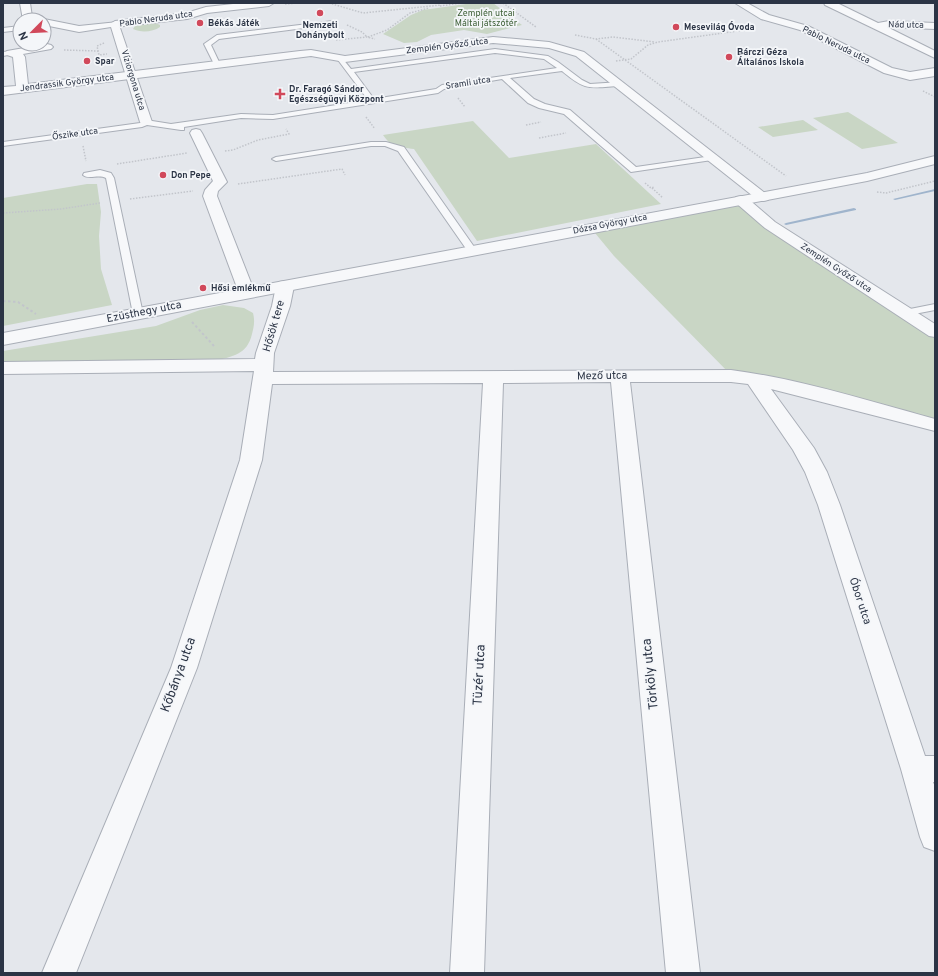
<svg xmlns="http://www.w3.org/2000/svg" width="938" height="976" font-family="Overpass,sans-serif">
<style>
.green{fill:#c9d6c5}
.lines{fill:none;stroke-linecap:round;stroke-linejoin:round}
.stream{fill:#9fb4cc;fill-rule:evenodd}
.service-casing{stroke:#a9aeb7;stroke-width:2}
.pedestrian-casing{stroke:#a9aeb7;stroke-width:2}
.minor-casing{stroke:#a9aeb7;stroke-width:2}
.tertiary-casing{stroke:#a9aeb7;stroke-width:2}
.path-far1{stroke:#c2c5cb;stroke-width:1.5;stroke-dasharray:1.5 1.5;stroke-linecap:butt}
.path{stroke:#c2c5cb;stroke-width:2;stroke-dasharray:2.5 2.5;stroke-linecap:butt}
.service{fill:#f7f8fa;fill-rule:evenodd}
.pedestrian{fill:#f7f8fa;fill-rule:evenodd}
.minor{fill:#f7f8fa;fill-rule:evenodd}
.tertiary{fill:#f7f8fa;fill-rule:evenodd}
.poi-dot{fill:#d1495b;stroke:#f4f6f9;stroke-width:1.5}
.labels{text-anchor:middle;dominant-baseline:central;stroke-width:3.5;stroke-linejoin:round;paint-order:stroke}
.far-park-label{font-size:9px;fill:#3f6138;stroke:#f4f6f9}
.far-street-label{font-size:9px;fill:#2b3445;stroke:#f4f6f9}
.far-poi-label{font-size:9px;font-weight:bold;fill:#2b3445;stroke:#f4f6f9;text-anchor:start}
.street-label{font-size:11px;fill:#2b3445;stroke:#f4f6f9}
.near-street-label{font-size:13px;fill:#2b3445;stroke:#f4f6f9}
</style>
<rect width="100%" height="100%" fill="#e4e7ec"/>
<path class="green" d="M473,3h20l29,22 -35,9 -23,-4 -33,5 -14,7 -13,1 -21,-9 28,-19 12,-5z
M142,23h13l5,2v2c-7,5 -19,6 -27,2l2,-3z
M848,112l50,31 -36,6 -49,-31z
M803,120l15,10 -45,7 -15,-10z
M473,121l36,37 87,-14 65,60 -184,37 -63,-92c-15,-2 -22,-1 -31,-14z
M87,184h10l4,28 -2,24 2,33 11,36 -109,21v-128z
M740,201l195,132v92l-203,-49 -118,-120 -19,-23z
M223,305l21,3 9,5c2,8 1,13 -1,21 -5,21 -19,22 -38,27l-211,2v-12l153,-25 44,-16z"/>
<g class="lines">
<path class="stream" d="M935,189v2l-40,9 -2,-1z
M854,208l2,1v1l-70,15 -2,-1 2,-1z"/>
<g class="service-casing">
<path id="service" d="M333,21l3,2 -1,1 -116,15 -8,6 9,19 -3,2 -3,-2 -10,-20 13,-9z
M20,26v4l-17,2v-4z
M495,49l53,7 10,6 24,18 8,4 31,-2 1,2 -4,2c-30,2 -32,5 -56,-15l-52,7 24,21 11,5 25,6 66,57 76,-11 4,2 -4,2 -81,12 -67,-58 -25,-6 -11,-5 -26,-24 -58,10 -6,4 -165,26 -32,-1 -57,9v3h-3l-34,-5 -5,2 -139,19v-4l137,-19 6,-3 25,4 70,-10 32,1 95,-15 -30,-40v-2h4l9,11zM495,53l49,6 13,9 -115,17 -6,4 -62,10 -20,-27z
M11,51l2,1v2l-10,2v-4z
M371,142h15l18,5 73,104 -2,2h-6l-71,-102 -13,-5h-14l-95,15 -4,-2 4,-2z
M100,170l11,3 3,5 29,136 -1,2 -4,1 -5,-3 -27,-136c-8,-4 -17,2 -23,-3l1,-2z
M935,304v6l-31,6 -5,-3 1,-2z"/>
</g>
<g class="pedestrian-casing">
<path id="pedestrian" d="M20,3h10l2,14 5,3h-14z
M44,19l35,7 39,-4 34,100 -2,3h-8l-2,-3 -29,-95 -32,5 -35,-7v-5h-3z
M196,129l4,1 2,3 25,49 -9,9 -1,5 38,97 -2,3 -6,2 -6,-2 -2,-3 -36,-97 2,-6 8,-9 -23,-48 2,-3z"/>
</g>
<g class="minor-casing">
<path id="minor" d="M242,3h32l-5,3 -62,7 -20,6 -72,8 -5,-3 5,-3 71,-8 20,-6z
M735,3h12l22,12 39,11 84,42 18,4 25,-4v8l-25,4 -26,-7 -84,-43 -39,-11z
M493,37l56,5 35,10 186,145 -2,3 -5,1 -5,-1 -182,-144 -27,-8 -56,-5 -148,19 -34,-6 -308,39v-8l13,-1 -3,-29 -6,-2 -2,-2 2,-2 40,-7 4,1 2,2 -2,2 -28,5 2,3 3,27 272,-33 11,-1 34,6z
M741,196l5,1 29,25 160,102v13l-6,-1 -164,-108 -29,-25 -2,-3 2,-3z
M285,281l6,1 3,4 -4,20 -16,47 -1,19 458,-2c69,9 137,31 204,49v12l-164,-42 43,59 13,24 13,33 85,251h10v26h-2l2,5v64l-11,-4 -4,-10 -19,-68 -83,-264 -13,-33 -12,-22 -45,-66 -17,-2h-101l70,591h-34l-55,-591 -108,1 -19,590h-34l33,-590 -211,1 -10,76 -65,208 -121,305h-34l129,-305 69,-208 14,-89 -251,3v-12l252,-3 1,-6 16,-47 4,-20 3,-4z"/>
</g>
<g class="tertiary-casing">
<path id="tertiary" d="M824,3h13l41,20 11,-2 46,2v6l-48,-2 48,24v7l-110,-53z
M935,156v8l-68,17 -864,164v-12l864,-160z"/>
</g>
<path class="path-far1" d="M329,3l34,10 78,-8
M503,3l33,24
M285,4l13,-1
M440,6l21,-3
M347,25l15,7 5,5
M575,35l21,4 17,-2 42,5
M368,37l19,-7 23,-17 19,-5
M596,39l190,137
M336,40l31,-3 8,2
M104,43l-7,3 2,9 8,-1
M64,50l34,1
M616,61l15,-2 17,-14 10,-3 94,-13
M923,91l12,6
M458,98l7,9
M366,117l9,12
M526,125l15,-3
M539,138l27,-5
M83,146l3,15
M225,151l8,-1 25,-10 31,-6 -3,-5
M117,164l70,-11
M645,183l6,5 4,-1
M238,184l104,-15 3,6
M652,188l11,10
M877,192l9,1 49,-12
M130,199l63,-8
M3,213l58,-4 39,-6"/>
<path class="path" d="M3,301l15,1 18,12
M192,322l22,24"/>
<use href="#service" class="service"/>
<use href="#pedestrian" class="pedestrian"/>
<use href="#minor" class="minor"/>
<use href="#tertiary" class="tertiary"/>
</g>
<g class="poi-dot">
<circle cx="320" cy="13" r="4"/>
<circle cx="200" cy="23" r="4"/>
<circle cx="676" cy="27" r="4"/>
<circle cx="729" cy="57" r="4"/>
<circle cx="87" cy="61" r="4"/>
<path d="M278 88h4v4h4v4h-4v4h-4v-4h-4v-4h4z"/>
<circle cx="163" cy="175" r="4"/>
<circle cx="203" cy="288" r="4"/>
</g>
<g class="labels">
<g class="far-park-label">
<text x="486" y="13">Zemplén utcai<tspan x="486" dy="10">Máltai játszótér</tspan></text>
</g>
<g class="far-street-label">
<text transform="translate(156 19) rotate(-8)">Pablo Neruda utca</text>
<text transform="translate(906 25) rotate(1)">Nád utca</text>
<text transform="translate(836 45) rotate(26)">Pablo Neruda utca</text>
<text transform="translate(447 46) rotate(-7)">Zemplén Győző utca</text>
<text transform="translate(133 80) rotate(73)">Víziorgona utca</text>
<text transform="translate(67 83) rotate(-7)">Jendrassik György utca</text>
<text transform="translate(468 83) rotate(-9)">Sramli utca</text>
<text transform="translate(75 134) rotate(-8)">Őszike utca</text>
<text transform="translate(610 224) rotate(-11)">Dózsa György utca</text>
<text transform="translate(836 268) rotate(33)">Zemplén Győző utca</text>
</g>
<g class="far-poi-label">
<text x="208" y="23">Békás Játék</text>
<text x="320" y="25" text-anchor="middle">Nemzeti<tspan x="320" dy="10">Dohánybolt</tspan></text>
<text x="684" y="27">Mesevilág Óvoda</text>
<text x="737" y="52">Bárczi Géza<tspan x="737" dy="10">Általános Iskola</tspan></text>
<text x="95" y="61">Spar</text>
<text x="289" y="89">Dr. Faragó Sándor<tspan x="289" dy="10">Egészségügyi Központ</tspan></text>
<text x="171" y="175">Don Pepe</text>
<text x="211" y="288">Hősi emlékmű</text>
</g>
<g class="street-label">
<text transform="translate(144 312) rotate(-11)">Ezüsthegy utca</text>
<text transform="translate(274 326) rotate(-74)">Hősök tere</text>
<text transform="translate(602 376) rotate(-1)">Mező utca</text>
<text transform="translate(860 601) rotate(72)">Óbor utca</text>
</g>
<g class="near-street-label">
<text transform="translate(651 674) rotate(-96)">Törköly utca</text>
<text transform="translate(179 675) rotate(-70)">Kőbánya utca</text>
<text transform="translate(480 675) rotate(-87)">Tüzér utca</text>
</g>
</g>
<rect width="938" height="976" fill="none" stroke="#2b3445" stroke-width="8"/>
<g transform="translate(32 32) rotate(246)"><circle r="19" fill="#f4f6f9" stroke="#a4a8b1"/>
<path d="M0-3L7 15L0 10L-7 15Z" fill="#d1495b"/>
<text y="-6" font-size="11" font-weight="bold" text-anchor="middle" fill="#2b3445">N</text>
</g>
</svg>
